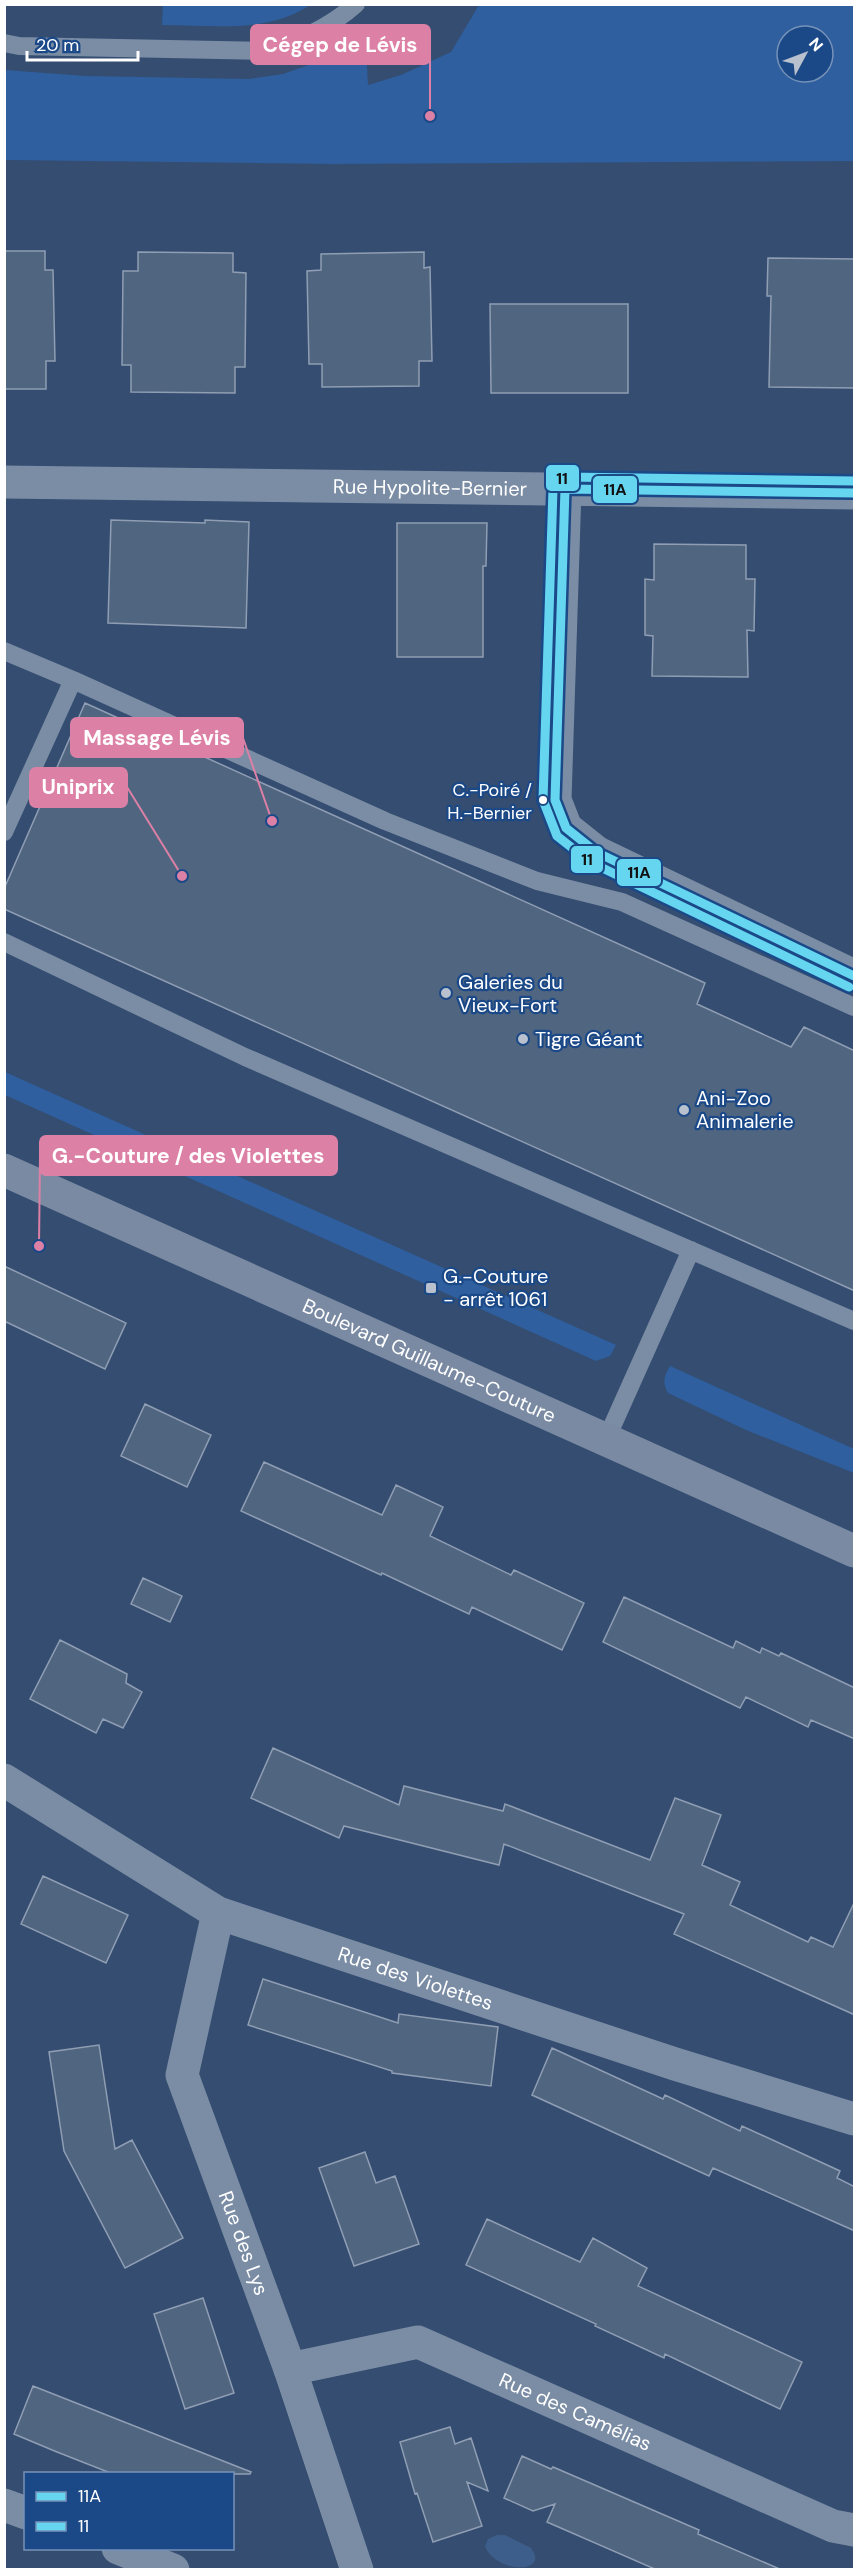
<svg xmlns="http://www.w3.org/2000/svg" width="859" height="2574" font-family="'DM Sans',sans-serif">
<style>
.green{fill:#2f5f9e;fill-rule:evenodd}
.water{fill:#3d5d8a}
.building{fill:#506580;stroke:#8f9eb3;stroke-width:1.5}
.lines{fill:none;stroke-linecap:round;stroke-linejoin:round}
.service{stroke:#7b8da5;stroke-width:18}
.minor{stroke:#7b8da5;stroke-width:33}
.primary{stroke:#7a8aa3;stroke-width:33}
.bus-1-casing{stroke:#1b4988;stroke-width:14}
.bus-2-casing{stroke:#1b4988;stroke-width:14}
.bus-1{stroke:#66d6f0;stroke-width:9}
.bus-2{stroke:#66d6f0;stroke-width:9}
.bus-dot{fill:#fff;stroke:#1b4988;stroke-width:2}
.poi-dot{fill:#b8c1cd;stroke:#1b4988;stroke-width:2}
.labels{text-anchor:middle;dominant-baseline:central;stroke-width:4.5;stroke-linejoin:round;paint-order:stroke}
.bus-label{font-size:18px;fill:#fff;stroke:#1b4988;text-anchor:end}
.street-label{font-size:20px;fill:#fff;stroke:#1b4988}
.poi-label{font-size:20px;fill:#fff;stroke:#1b4988;text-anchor:start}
.leader{fill:none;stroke:#dd80a5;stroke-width:2}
.callout-dot{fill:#dd80a5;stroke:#1b4988;stroke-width:2}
.callout{fill:#dd80a5;stroke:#dd80a5;stroke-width:2}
.callout-label{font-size:21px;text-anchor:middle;font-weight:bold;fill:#fff}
.line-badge{stroke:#1b4988;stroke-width:2}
.pale-badge-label{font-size:16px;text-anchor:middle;font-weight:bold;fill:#111}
</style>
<rect width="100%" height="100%" fill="#344d70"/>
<path class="green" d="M163,5v-1l147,1c-43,29 -99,20 -148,20z
M479,5h375v156l-521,3 -328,-4v-90l81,6 163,3 34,-5 31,-11 51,-32 3,54 33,-10 50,-23zM787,36h36v36h-36z
M5,1072l611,273 -6,11 -14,5 -591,-266z
M670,1366l184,83v24l-108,-43 -78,-37c-6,-11 -4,-17 2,-27z"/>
<path class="water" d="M497,2535h8l26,13c20,26 -36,26 -46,-2l3,-7z"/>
<path class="building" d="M4,251h41v19h8l2,91h-9v28h-42z
M138,252l95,1v19l13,1 -1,94h-10v26l-104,-1v-27h-9l1,-94h15z
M424,252v16l6,-1 2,94h-13v25l-97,1v-23h-13l-2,-93 14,-1v-16z
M768,258l87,1v129l-86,-1 2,-91h-4z
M490,304h138v89h-137z
M111,520l94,3v-3l44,2 -3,106 -138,-5z
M397,523h90l-1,43h-3v91h-86z
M654,544l92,1v34h9l-1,52 -7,-1 1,47 -96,-1 1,-40 -8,-1v-56l9,1z
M85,703l620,280 -8,21 94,43 13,-20 51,24v240l-851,-382v-20z
M4,1266l122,57 -21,46 -101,-48z
M145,1404l66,31 -24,52 -66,-31z
M264,1462l118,53 14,-30 47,22 -13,29 81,39 3,-5 70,33 -22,47 -90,-43 -3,7 -87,-41 -1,2 -140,-64z
M143,1578l39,18 -12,26 -39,-18z
M624,1597l109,51 3,-7 24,12 2,-5 17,8 2,-3 74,35v51l-44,-19 -3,7 -62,-30 -6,11 -137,-66z
M60,1640l67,34 -1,9 16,9 -19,36 -20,-9 -7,14 -66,-34z
M273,1748l126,57 5,-19 99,25 2,-7 145,56 25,-62 46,17 -19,50 38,17 -10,23 78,37 3,-5 22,10 22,-46v114l-181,-81 10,-20 -180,-70 -5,21 -155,-39 -5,12 -88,-40z
M43,1876l85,39 -22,48 -85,-39z
M263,1979l135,44 1,-9 99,13 -7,59 -99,-13v-2l-144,-46z
M99,2045l16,104 17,-9 51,98 -58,30 -61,-117 -15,-99z
M552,2048l111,51 2,-4 75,36 2,-5 98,45 -3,7 18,9v44l-142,-63 -4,8 -177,-81z
M365,2152l11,31 19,-7 24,68 -65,22 -35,-98z
M487,2219l93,43 13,-24 54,30 -9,18 164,76 -22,47 -115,-55 -1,4 -69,-32 1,-2 -130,-59z
M203,2298l31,95 -49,16 -31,-95z
M33,2386l218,86 -1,2h-137l-56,-22 -43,-18z
M450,2427l5,17 16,-6 17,53 -21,-9 15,44 -49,16 -16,-49 -2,1 -15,-52z
M522,2456l29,13 2,-2 146,63 -1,4 84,36h-125l-110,-48 8,-18 -22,7 -29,-13z"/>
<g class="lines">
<path class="service" d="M4,43l15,3 246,5c34,-10 64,-23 91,-47
M4,651l69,29 -69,152
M73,680l312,141 152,60 85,21 232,105
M4,942l241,115 609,264
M606,1440l85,-190"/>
<g class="minor">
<path id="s1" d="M4,482l850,11"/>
<path d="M565,489l-10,311 11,28 30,24 258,124"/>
<path id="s2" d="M4,1780l214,133 457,151 179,55"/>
<path id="s3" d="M218,1913l-36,162 108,294 67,201"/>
<path id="s4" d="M290,2369l128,-27 415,184 21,4"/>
<path d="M4,2505l22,8"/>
<path d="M118,2548l55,22"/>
</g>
<path class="primary" id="s5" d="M4,1170l850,381"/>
<g class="bus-1-casing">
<path id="bus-1" d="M854,493l-289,-4 -10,311 11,28 30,24 258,124"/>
</g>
<g class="bus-2-casing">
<path id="bus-2" d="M849,987l-259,-125 -33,-26 -14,-36 10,-311 4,-9 8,-3 289,4"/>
</g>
<use href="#bus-1" class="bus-1"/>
<use href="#bus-2" class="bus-2"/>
</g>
<circle class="bus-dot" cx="543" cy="800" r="5"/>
<g class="poi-dot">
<circle cx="446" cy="993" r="6"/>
<circle cx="523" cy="1039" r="6"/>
<circle cx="684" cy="1110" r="6"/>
<rect x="425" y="1282" width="12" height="12" rx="3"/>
</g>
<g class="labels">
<g class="bus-label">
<text x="532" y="790">C.-Poiré /<tspan x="532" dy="23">H.-Bernier</tspan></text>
</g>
<g class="street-label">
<text stroke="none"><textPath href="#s1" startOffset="426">Rue Hypolite-Bernier</textPath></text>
<text stroke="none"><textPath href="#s5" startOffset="466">Boulevard Guillaume-Couture</textPath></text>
<text stroke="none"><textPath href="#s2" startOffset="460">Rue des Violettes</textPath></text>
<text stroke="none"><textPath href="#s3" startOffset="345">Rue des Lys</textPath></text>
<text stroke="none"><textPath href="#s4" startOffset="303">Rue des Camélias</textPath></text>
</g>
<g class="poi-label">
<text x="458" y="982">Galeries du<tspan x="458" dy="23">Vieux-Fort</tspan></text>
<text x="535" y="1039">Tigre Géant</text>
<text x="696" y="1098">Ani-Zoo<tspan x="696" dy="23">Animalerie</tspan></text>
<text x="443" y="1276">G.-Couture<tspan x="443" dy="23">- arrêt 1061</tspan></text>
</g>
</g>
<path class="leader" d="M430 116L430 45M272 821L243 738M182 876L127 787M39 1246L40 1156"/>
<g class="callout-dot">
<circle cx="430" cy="116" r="6"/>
<circle cx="272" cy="821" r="6"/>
<circle cx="182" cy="876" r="6"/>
<circle cx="39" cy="1246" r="6"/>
</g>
<g class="callout">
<rect x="251" y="25" width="179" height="39" rx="6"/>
<rect x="71" y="718" width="172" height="39" rx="6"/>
<rect x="30" y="768" width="97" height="39" rx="6"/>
<rect x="40" y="1136" width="297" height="39" rx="6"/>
</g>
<g class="callout-label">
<text x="340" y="52">Cégep de Lévis</text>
<text x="157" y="745">Massage Lévis</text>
<text x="78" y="794">Uniprix</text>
<text x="188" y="1163">G.-Couture / des Violettes</text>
</g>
<g class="line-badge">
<rect x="545" y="464" width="35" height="28" rx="6" fill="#66d6f0"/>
<rect x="592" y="475" width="46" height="29" rx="6" fill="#66d6f0"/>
<rect x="570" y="845" width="34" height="29" rx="6" fill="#66d6f0"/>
<rect x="616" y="858" width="46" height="29" rx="6" fill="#66d6f0"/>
</g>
<g class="pale-badge-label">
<text x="562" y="484">11</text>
<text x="615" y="495">11A</text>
<text x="587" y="865">11</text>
<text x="639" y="878">11A</text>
</g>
<rect width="859" height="2574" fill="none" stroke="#ffffff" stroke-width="12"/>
<rect x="24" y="2472" width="210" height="78" fill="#1b4988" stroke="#7692b8" stroke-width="1.5"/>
<rect x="36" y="2492" width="30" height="9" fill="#66d6f0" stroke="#7692b8" stroke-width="1.5"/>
<text x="78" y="2502" font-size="18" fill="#ffffff">11A</text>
<rect x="36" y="2522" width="30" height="9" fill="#66d6f0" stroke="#7692b8" stroke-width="1.5"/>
<text x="78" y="2532" font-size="18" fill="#ffffff">11</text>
<g transform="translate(805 54) rotate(49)"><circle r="28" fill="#1b4988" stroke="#7692b8" stroke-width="1.5"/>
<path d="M0-4.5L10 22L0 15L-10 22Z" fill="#b8c1cd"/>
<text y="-9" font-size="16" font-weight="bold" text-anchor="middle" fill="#ffffff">N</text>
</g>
<path d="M27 51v9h111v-9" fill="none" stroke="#ffffff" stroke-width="3"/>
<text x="36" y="51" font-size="18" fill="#ffffff" stroke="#1b4988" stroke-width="4.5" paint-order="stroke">20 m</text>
</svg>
